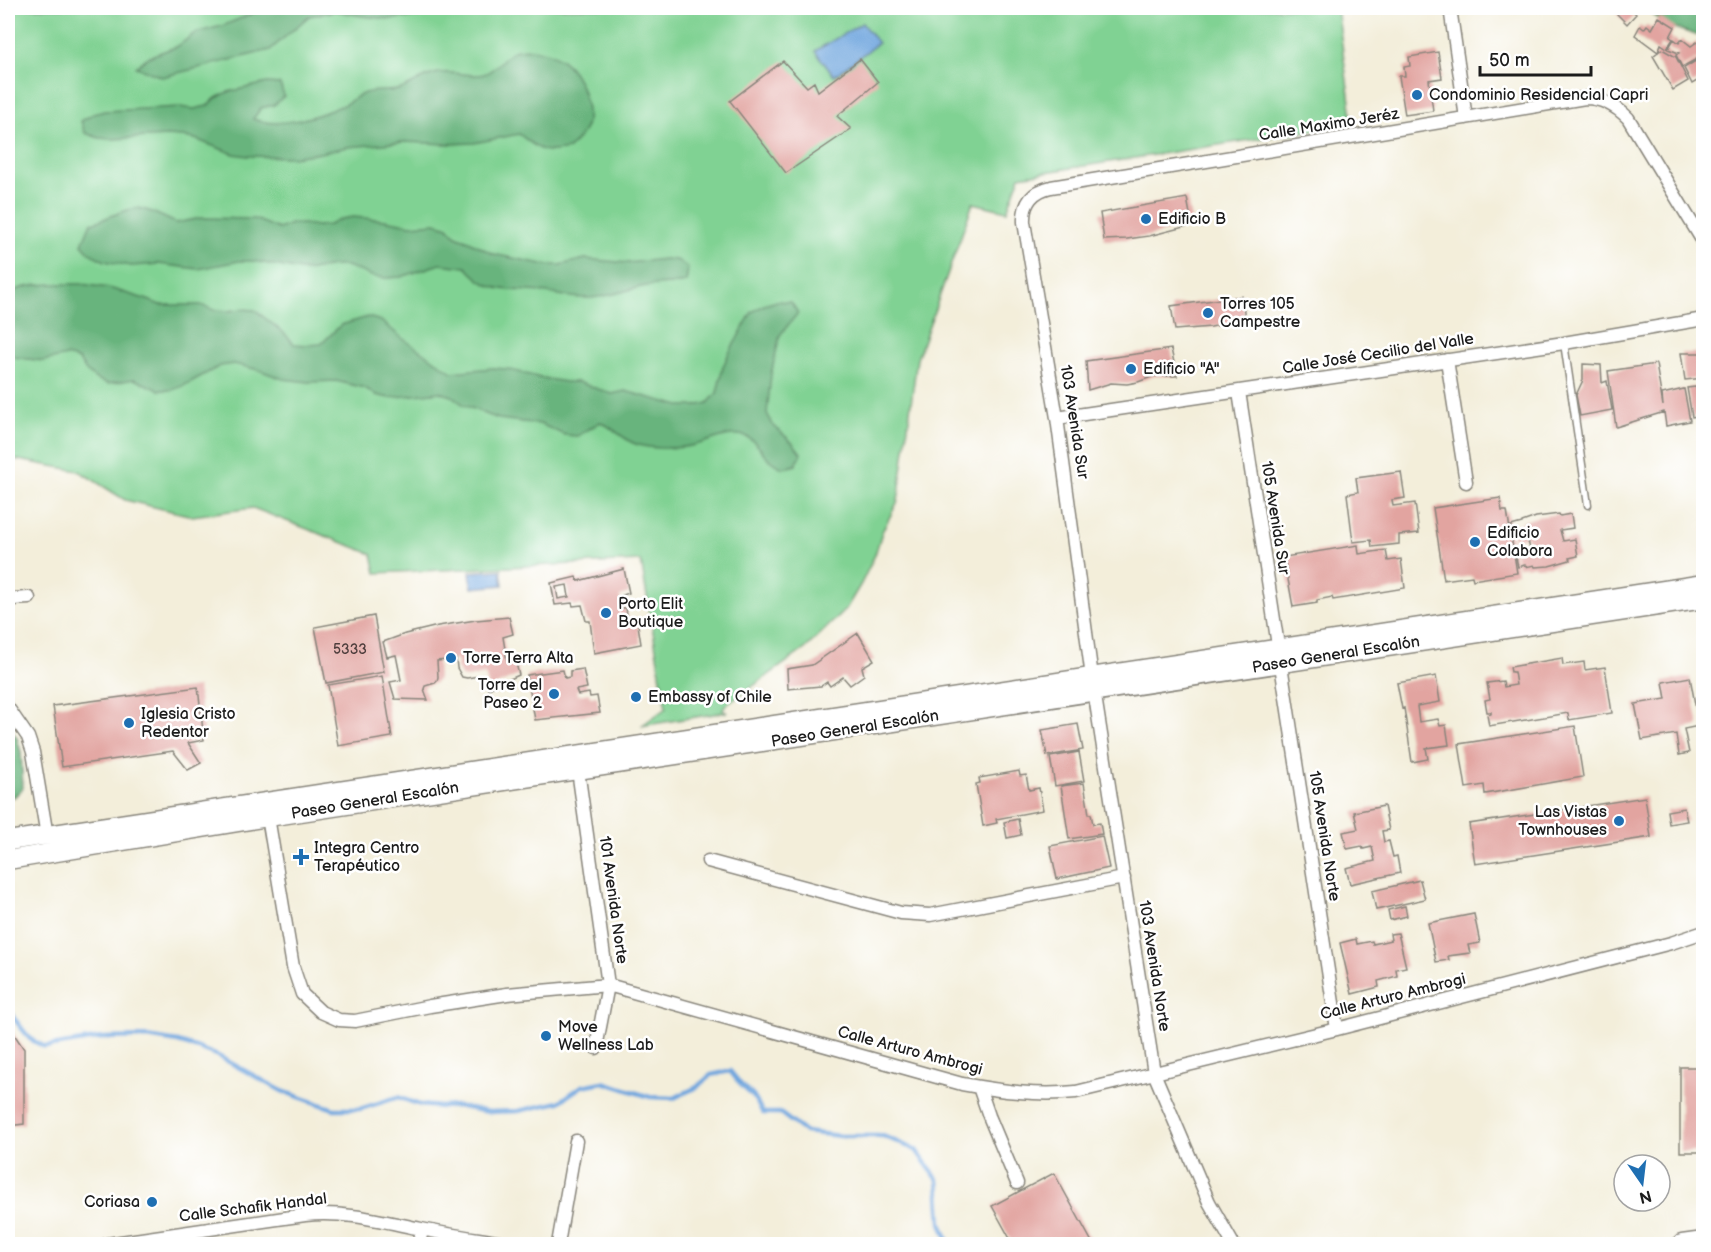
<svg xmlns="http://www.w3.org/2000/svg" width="1711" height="1252" font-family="'Balsamiq Sans',sans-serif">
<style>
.green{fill:#80d293;stroke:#4e7758;stroke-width:1.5}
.forest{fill:#68b47d;stroke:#42684c;stroke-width:1.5}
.water{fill:#70a6de;stroke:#46617d;stroke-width:1.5}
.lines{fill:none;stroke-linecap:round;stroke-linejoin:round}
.stream{stroke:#70a6de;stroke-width:4.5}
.building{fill:#e2a4a0;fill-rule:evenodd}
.lane-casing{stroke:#88857b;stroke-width:9}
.street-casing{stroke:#88857b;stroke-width:15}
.secondary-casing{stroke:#88857b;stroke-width:21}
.lane{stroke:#fff;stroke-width:6}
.street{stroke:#fff;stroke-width:12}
.secondary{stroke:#fff;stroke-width:18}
.poi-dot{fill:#1f6fb2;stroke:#fff;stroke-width:2}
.labels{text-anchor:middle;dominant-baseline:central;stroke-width:5;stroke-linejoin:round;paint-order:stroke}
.number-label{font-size:14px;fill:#4e3e3d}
.poi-label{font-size:16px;fill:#1c1c1c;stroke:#fff;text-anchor:start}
.street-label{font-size:16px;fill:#1c1c1c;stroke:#fff}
</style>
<rect width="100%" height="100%" fill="#fff"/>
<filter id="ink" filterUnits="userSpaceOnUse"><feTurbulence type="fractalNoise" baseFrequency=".0167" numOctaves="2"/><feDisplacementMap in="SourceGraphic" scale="12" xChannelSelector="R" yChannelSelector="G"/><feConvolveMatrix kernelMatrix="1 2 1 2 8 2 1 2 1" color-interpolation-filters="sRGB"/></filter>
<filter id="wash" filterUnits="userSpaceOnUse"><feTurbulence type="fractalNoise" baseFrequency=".008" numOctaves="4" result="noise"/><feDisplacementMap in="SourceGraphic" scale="24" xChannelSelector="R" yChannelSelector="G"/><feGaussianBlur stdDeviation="1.35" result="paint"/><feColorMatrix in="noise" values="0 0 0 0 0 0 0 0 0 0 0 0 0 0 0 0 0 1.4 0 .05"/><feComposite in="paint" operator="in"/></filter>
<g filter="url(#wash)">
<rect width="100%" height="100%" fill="#f3eeda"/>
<path class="green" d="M8,8h1329l16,116 -333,52 -13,35 -34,-8 -56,156 -19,142 -16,31 -7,23 -14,29 -15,25 -41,40 -80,57 -2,4 3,2 -85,14 25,-18 -25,-147 -265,12 -4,-19 -119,-46 -61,8 -67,-16 -46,-29 -71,-13z"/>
<path class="forest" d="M262,8h179l-24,9 -27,2 -28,-3 -26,-5 -27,5 -39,34 -108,27 -26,-10 12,-10 30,-11 17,-13 27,-7 27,-11z
M1647,8h56v29l-39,-12z
M531,49c33,4 48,23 55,54 1,8 3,16 0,23 -3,9 -11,16 -17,23 -28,5 -28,2 -50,-15l-45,9 -27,1 -42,-2 -58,5 -27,6 -28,4 -44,-1 -14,-2 -39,-15 -13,-2 -15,-1 -55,3 -13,-1 -14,-5 -4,-12 12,-7 12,-3 75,-4 14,2 13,-3 9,-8 12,-6 39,-9 13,1 4,12 -10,9 -13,3 -8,11c25,10 63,-2 88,-13 8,-3 15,-10 24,-13 12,-4 24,0 36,-4 11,-4 21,-12 33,-15 17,-5 33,4 50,0 13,-4 20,-20 33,-24 4,-1 10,0 14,-1z
M139,208l13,4 24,11 25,-5 54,1 24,10 12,-5h13l13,2 12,-1 12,-6 12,-2 32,3 26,5 25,-2 12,4 8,9 13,5 24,13 54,11h13l25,-6 43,4 37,-4 12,1 11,8 -2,14c-15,3 -30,2 -45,5 -19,4 -36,11 -55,11 -15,0 -30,-4 -45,-6 -33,-4 -50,4 -75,-25l-26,-3 -39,13 -14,1 -13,-1 -27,-11h-14l-27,5 -53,-10h-14l-41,8 -39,-5 -28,2 -26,-5 -14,-7 -9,-10 9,-21c17,-4 31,-14 48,-15z
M53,284h29l27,4 39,12 12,5h41l13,5 14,1 14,-2 13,1 30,24 9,10 13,1 14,-1 20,-19 27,-8 13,4 21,17 50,34 41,-4 14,1 30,8 28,5h13l34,12 13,-3 55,15h15l13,-3 9,-10 6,-26 5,-12 24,-43 12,-7 13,-4 14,1 7,11 -18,22 -9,39 -4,39 6,12 20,18 8,10 -5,12 -13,3c-4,-2 -9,-4 -12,-7 -11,-9 -15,-24 -31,-26 -15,-2 -31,7 -45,10 -16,4 -49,5 -64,-3 -11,-6 -19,-15 -31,-20l-22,14 -13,-1 -25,-11 -41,-5 -11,-4 -24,-10 -12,-9 -12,-4 -51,6 -13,-3 -11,-7 -29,-7 -27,1 -26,-3 -24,-9 -25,-6 -14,2 -37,20 -11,4h-13l-25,-11 -26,5 -12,-5 -10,-8 -7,-11 -12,-4 -24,5 -29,-4 -6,-6v-56c11,-10 31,-10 45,-11z
M8,725l9,13 4,14 2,36 -9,9 -6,1z"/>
<path class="water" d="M862,23l16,20 -44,33 -19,-25z
M501,570l2,15 -31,3 -2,-16z"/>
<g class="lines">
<path class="stream" d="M8,1007l5,10 17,22 15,8 57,-9 45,-1 31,5 20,6 20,8 64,35 52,18h26l38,-12 22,8 21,2 15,-1 33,6 29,-1 41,-9 23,-16 21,-4 47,15 24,1 23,-11 14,-12 19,-4 12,15 11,10 10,17h17l25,19 35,4h43l33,14 22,30 3,43 8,21"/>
</g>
<g id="blocks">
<path class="building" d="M1611,8h19l6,6 -9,10z
M1659,17l16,10 -5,10 3,2 -6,9 -6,-4 -3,8 -23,-17 5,-9 4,3 3,-4 5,4z
M1674,39l5,4 3,-4 9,7 6,-4 7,9v4l-22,12 -6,-12 3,-2 -11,-4z
M1662,49l14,8 12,24 -15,9 -20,-34z
M1438,52l4,26 -13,2 4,31 -28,4 -6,-39h6l-1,-9 6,-1 -1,-9z
M1704,56v21l-12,7 -8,-16z
M860,59l18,23 -41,34 14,13 -65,44 -56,-72 53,-40 24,26 7,-5 4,9z
M1187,198l5,27 -43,11 -22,3 -23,1 -4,-27z
M1242,296l3,24 -34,7 -36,3 -4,-24z
M1171,349l6,27h-23l-16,6 -11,2 -16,-1 -23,7 -2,-29z
M1681,353h23v25l-19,2z
M1583,364l18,1 1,18 5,-2 5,29 -32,6 -4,-21 7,-15z
M1656,364l7,42 -1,-12 22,-5 6,32 -24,5 -2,-14 -48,15 -8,-56z
M1704,386v29l-12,2 -5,-29z
M1401,472l4,26 -13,2 1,6 22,-3 4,30 -20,2v9l-27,3 -1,-7 -18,2 -6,-48 11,-2 -2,-14z
M1500,498l2,13h5l10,62 -44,7 -1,-4 -28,4 -11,-72z
M1559,514l1,2 11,-2 2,14 -13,2 3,11 12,-2 3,17 -9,2 1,2 -21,6 -14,1 -1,-2 -8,2 -1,-2 -7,2 -3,-15 15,-3 -3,-12 -13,2 -3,-13 11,-3v-1l14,-5z
M1358,545l1,9 27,-4 2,11 13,-2 4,29 -72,12 -1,-3 -15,3v3l-24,4 -9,-50z
M624,569l5,24 -9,3 2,12h4l2,13 9,-2 4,25 -47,9 -4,-32h-4l-4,-16 -9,1 -1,-3 -17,2 -4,-22 25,-6 2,4zM567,585l2,12 -11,2 -2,-12z
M374,616l10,56 -58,11 -11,-56z
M509,617l4,17 -10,3 4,24 8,-2 4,16 -31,14v-5l-3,-9 -18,3 -5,-1 -5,-9 -1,-9 -19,2 1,16 -1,4 -2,2 -10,3 -1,3 4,11 -33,-1 -5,-17 11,-2 -5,-25 -9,2 -4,-15 22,-8 33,-8 38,-6z
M858,633l16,27 -12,7 2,8 -14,10 -7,-8 -13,9 -3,-4 -6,4 -33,3 -1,-20 25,-4z
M1562,658l1,7 21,-3 1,8 20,-3 7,46 -43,7 -1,-7 -79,13 -2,-11 4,-1v-2h-4l-2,-12 5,-1 -3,-16 16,-2 1,6 12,-2 -2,-13h-3l-1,-5z
M583,669l4,19 -11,2 2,5 11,-2 1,4 7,-1 3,17 -65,7 -8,-45 36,-5 2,8 5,-1v-6z
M382,676l10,61 -54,9 -10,-61z
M1436,676l4,26 -23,4 2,16 19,-3 2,7 6,-1 3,20 -23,3 2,11 -16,3 -8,-54 -2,1 -5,-26z
M1690,677l9,49 -15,3 5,24 -10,2 -3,-21 -34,6 -7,-36 31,-5 -3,-17z
M198,687l6,53 -16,3 13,20 -13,7 -15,-19 -111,16 -9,-61z
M1078,724l5,26 -36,6 -5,-26z
M1575,726l8,51 -98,17 -1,-9 -18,3 -7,-44z
M1079,752l5,29 -29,5 -5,-29z
M1019,771l1,5 6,-1 3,15 10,-2 4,22 -47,9 1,4 -14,3 -7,-42 4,-1 -1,-5z
M1084,783l5,31h2l2,10 7,-1 2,11 -33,5 -8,-53z
M1645,797l6,40 -176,27 -6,-40z
M1384,806l5,24 -7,1 2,11 5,-1 4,16 4,-1 3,17 -50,11 -4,-16 29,-7 -3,-14 -9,2 -1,-3 -15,3 -4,-17 15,-3 -4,-17z
M1684,808l3,13 -18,3 -2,-13z
M1018,819l3,16 -14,3 -3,-16z
M1102,836l7,32 -52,11 -7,-33z
M1420,880l5,19 -49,11 -4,-19z
M1405,906l2,10 -17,4 -2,-10z
M1474,914l6,29 -12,2 2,8 -22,3 1,4 -13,2 -8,-39z
M1398,933l8,34 -10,2 1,7 -19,5 1,6 -27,7 -12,-51 16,-4 1,5 15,-3 1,3 18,-4 -1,-6z
M8,1025l16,24v75l-16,2z
M1680,1067h24v85h-24z
M1054,1173l39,71h-80l-21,-38z"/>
</g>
</g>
<g filter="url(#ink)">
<use href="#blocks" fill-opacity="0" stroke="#88857b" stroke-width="1.5"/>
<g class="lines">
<g class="lane-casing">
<path id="lane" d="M1564,343l24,162"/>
</g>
<g class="street-casing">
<path id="street" d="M1450,8l16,110
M1447,360l19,122
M1239,392l98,637
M1057,418l507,-75 140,-24
M8,601l5,-2 16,-1
M8,708l20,29 5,15 14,84
M577,763l31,222 -12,63
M267,811l26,156 9,27 19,18 18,8 16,1 75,-15 77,-12 101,-9 354,99c38,7 76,12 114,8l261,-63 334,-86 33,-11
M708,861l193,52 29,2 194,-37
M979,1087l10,29 28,67
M107,1244l198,-29c41,-4 76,6 116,14 29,6 59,10 88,15
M419,1244l3,-14
M558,1244l18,-103
M1233,1244l-24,-42 -55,-129 -62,-396 -35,-259 -33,-196c-1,-19 9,-31 27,-35l534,-89c17,0 31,8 43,20l76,125"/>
</g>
<g class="secondary-casing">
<path id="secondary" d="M8,841l1696,-257
M8,860l260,-43 1436,-218
M1682,1244l22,-3"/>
</g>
<use href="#lane" class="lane"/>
<use href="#street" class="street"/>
<use href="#secondary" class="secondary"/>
</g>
</g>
<g class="poi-dot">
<circle cx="1417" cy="95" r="6"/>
<circle cx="1146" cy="219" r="6"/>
<circle cx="1208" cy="313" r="6"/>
<circle cx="1131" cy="369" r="6"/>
<circle cx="1475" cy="542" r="6"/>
<circle cx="606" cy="613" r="6"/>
<circle cx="451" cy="658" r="6"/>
<circle cx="554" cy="694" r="6"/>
<circle cx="636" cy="697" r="6"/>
<circle cx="129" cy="723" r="6"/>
<circle cx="1619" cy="821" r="6"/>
<path d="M298 848h6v6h6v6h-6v6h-6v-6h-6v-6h6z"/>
<circle cx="546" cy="1036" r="6"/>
<circle cx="152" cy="1202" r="6"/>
</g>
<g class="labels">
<g class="number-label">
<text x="350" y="649">5333</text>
</g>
<g class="poi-label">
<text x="1429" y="95">Condominio Residencial Capri</text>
<text x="1158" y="219">Edificio B</text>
<text x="1220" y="304">Torres 105<tspan x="1220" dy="18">Campestre</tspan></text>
<text x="1143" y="369">Edificio "A"</text>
<text x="1487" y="533">Edificio<tspan x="1487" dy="18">Colabora</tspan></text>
<text x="618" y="604">Porto Elit<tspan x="618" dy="18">Boutique</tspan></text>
<text x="463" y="658">Torre Terra Alta</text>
<text x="542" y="685" text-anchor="end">Torre del<tspan x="542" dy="18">Paseo 2</tspan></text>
<text x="648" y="697">Embassy of Chile</text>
<text x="141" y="714">Iglesia Cristo<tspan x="141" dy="18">Redentor</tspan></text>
<text x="1607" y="812" text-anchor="end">Las Vistas<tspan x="1607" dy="18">Townhouses</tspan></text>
<text x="314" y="848">Integra Centro<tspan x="314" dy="18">Terapéutico</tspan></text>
<text x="558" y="1027">Move<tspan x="558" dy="18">Wellness Lab</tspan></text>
<text x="140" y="1202" text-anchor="end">Coriasa</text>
</g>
<g class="street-label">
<text transform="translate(1329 125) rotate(-9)">Calle Maximo Jeréz</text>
<text transform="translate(1378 354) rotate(-9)">Calle José Cecilio del Valle</text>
<text transform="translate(1074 422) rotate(81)">103 Avenida Sur</text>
<text transform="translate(1275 518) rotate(81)">105 Avenida Sur</text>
<text transform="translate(1336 655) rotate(-9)">Paseo General Escalón</text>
<text transform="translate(855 729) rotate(-9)">Paseo General Escalón</text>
<text transform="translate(375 801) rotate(-9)">Paseo General Escalón</text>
<text transform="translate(1324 836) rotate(81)">105 Avenida Norte</text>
<text transform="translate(613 900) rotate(82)">101 Avenida Norte</text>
<text transform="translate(1154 966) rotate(81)">103 Avenida Norte</text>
<text transform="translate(1393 997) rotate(-14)">Calle Arturo Ambrogi</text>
<text transform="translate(910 1051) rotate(15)">Calle Arturo Ambrogi</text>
<text transform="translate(253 1208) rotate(-7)">Calle Schafik Handal</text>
</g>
</g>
<rect width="1711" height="1252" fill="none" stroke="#fff" stroke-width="30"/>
<g transform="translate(1642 1183) rotate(166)"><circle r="28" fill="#ffffff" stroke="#a4a4a4" stroke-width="1.5"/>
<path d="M0-4.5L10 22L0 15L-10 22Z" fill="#1f6fb2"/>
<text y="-9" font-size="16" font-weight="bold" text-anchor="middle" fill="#1c1c1c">N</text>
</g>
<path d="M1480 66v9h111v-9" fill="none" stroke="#1c1c1c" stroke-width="3"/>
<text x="1489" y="66" font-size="18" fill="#1c1c1c" stroke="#ffffff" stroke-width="4.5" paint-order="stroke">50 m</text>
</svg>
